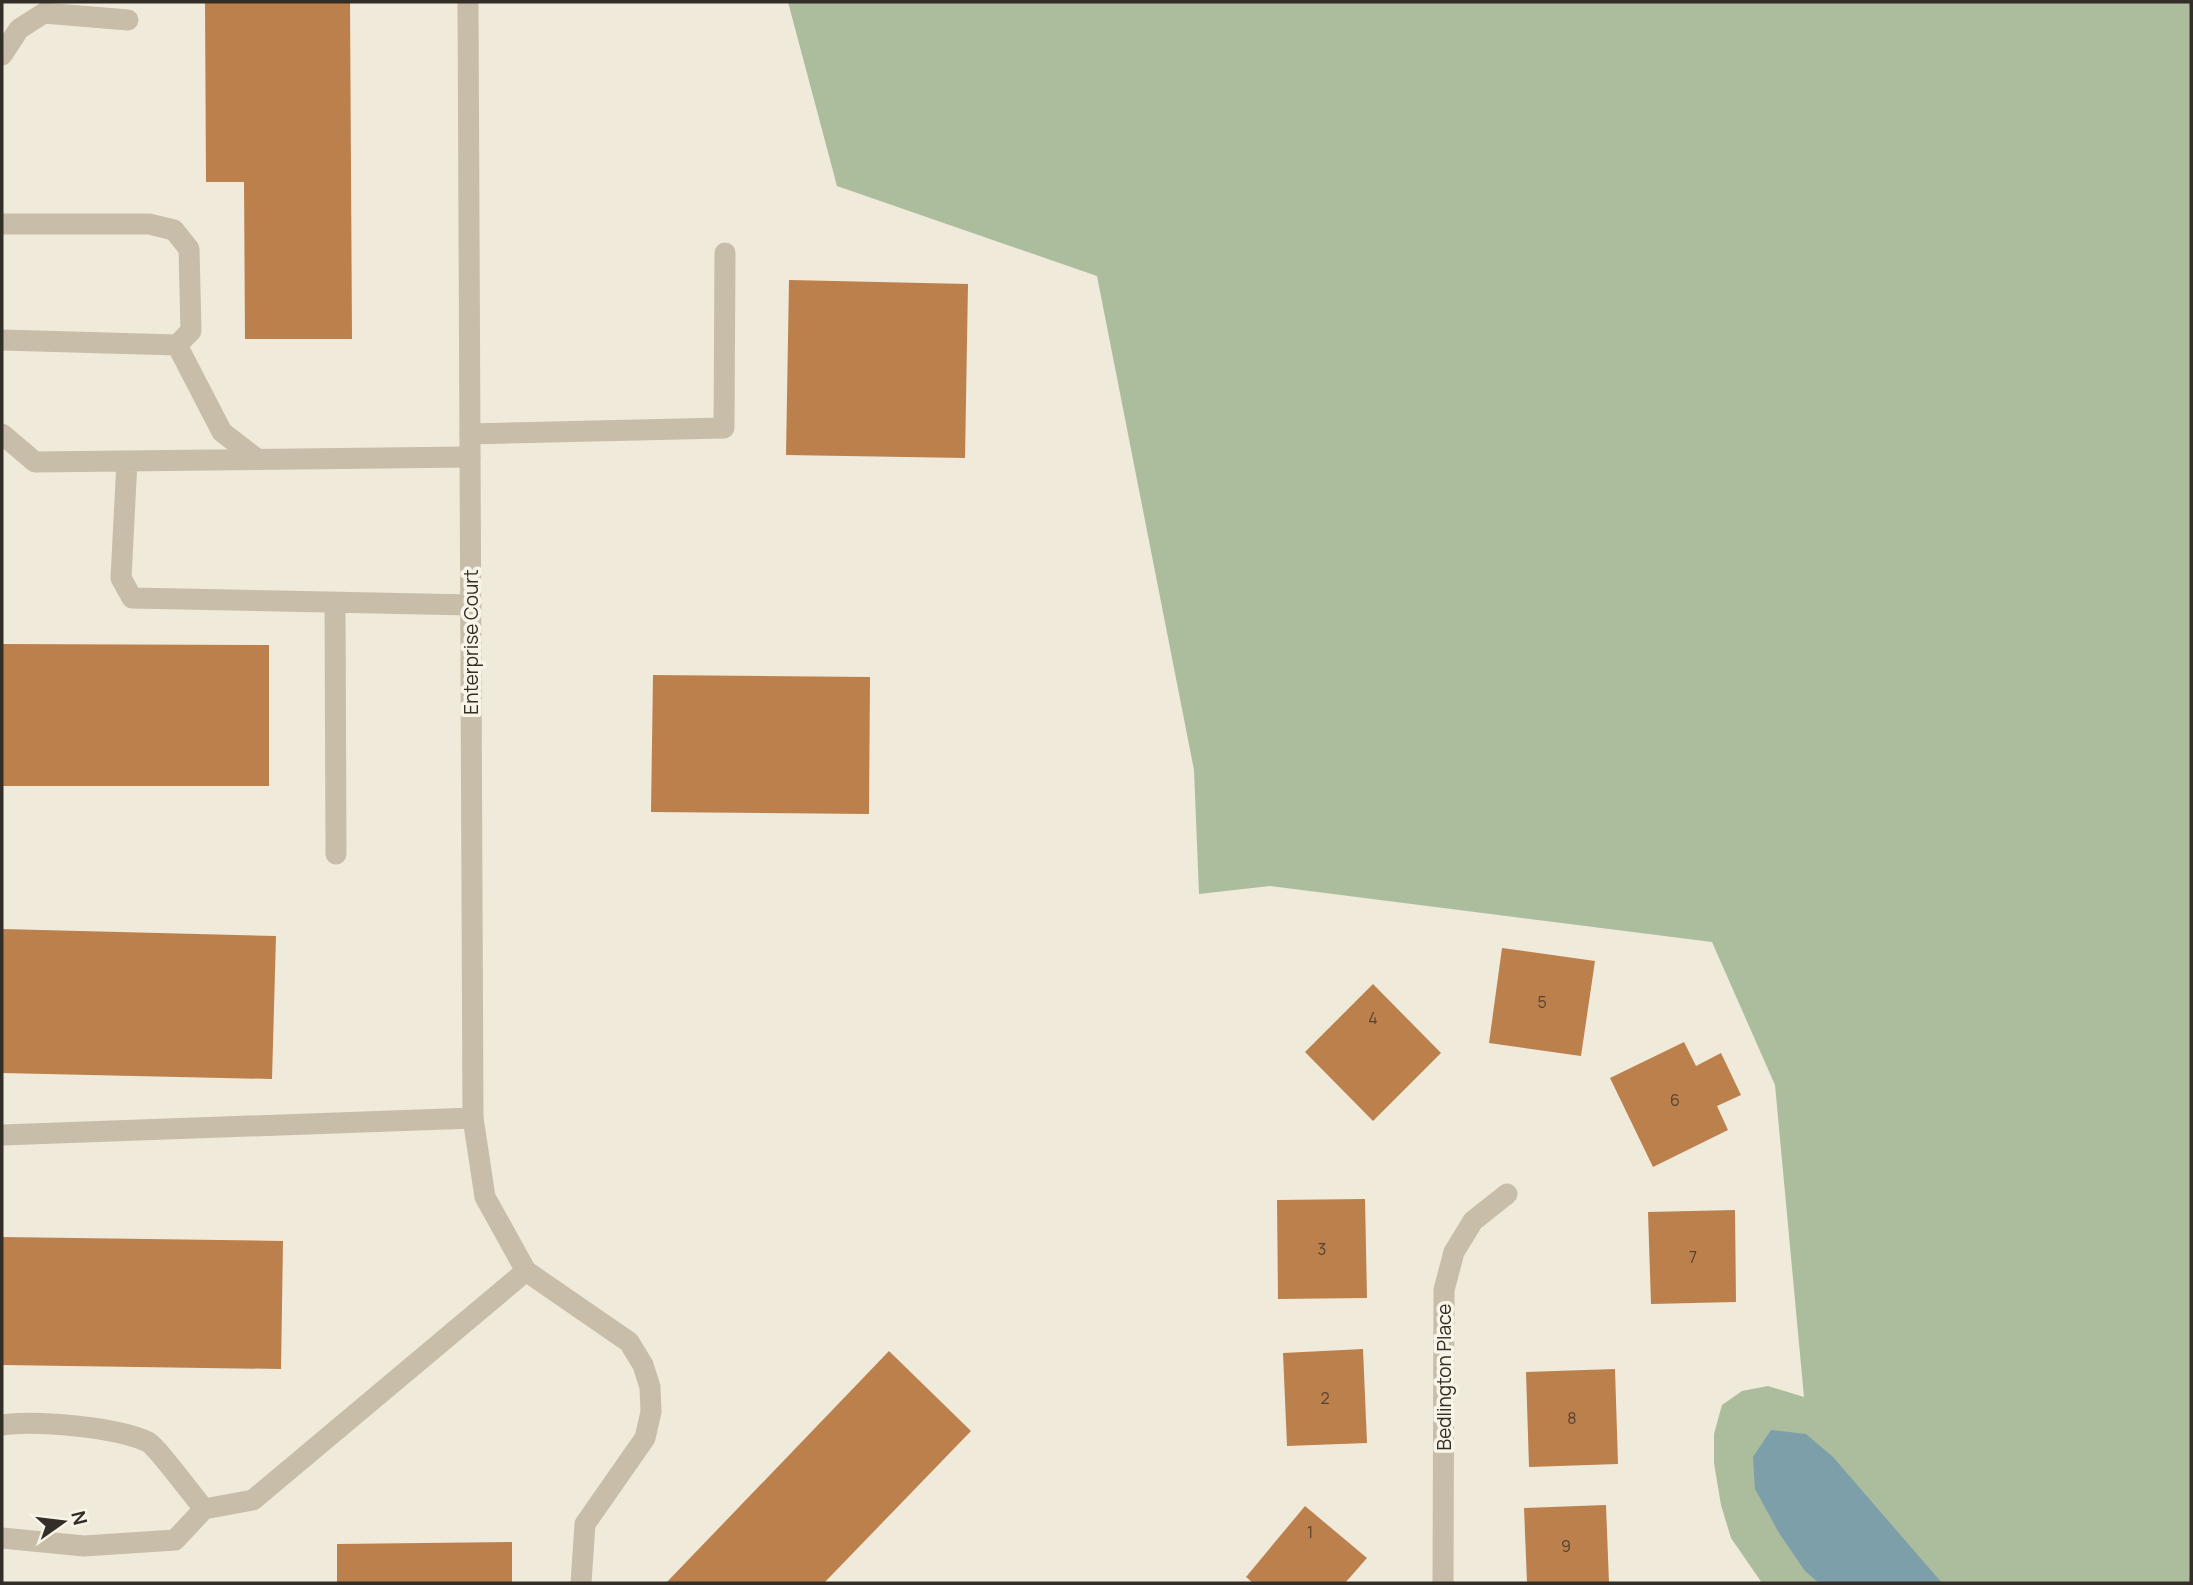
<svg xmlns="http://www.w3.org/2000/svg" width="2193" height="1585" font-family="Manrope,sans-serif">
<style>
.green{fill:#abbd9c}
.water{fill:#7c9faa}
.building{fill:#bc804c}
.lines{fill:none;stroke-linecap:round;stroke-linejoin:round}
.lane{stroke:#c7bda8;stroke-width:21}
.street{stroke:#c7bda8;stroke-width:21}
.labels{text-anchor:middle;dominant-baseline:central;stroke-width:7;stroke-linejoin:round;paint-order:stroke}
.number-label{font-size:16px;fill:#564231}
.street-label{font-size:19px;fill:#342e28;stroke:#f8f4e7}
</style>
<rect width="100%" height="100%" fill="#f0eadb"/>
<path class="green" d="M788,2h1403v1581h-429l-31,-45 -10,-33 -7,-42v-29l8,-29 20,-14 26,-5 36,11 -29,-312 -63,-143 -442,-56 -71,8 -5,-124 -97,-494 -260,-90z"/>
<path class="water" d="M1771,1430l35,4 27,23 109,126h-123l-14,-12 -26,-38 -24,-44 -2,-32z"/>
<path class="building" d="M205,2h145l2,337h-107l-1,-157h-38z
M789,280l179,4 -3,174 -179,-3z
M2,644l267,1v141h-267z
M653,675l217,2 -1,137 -218,-2z
M2,929l274,7 -4,143 -270,-6z
M1502,948l93,13 -14,95 -92,-13z
M1373,984l68,69 -68,68 -68,-69z
M1684,1042l12,24 25,-13 20,42 -24,11 11,24 -75,37 -43,-89z
M1365,1199l2,99 -89,1 -1,-99z
M1735,1210l1,92 -85,2 -3,-92z
M2,1237l281,4 -2,128 -279,-4z
M1363,1349l4,94 -80,3 -4,-93z
M889,1351l82,80 -147,152h-158z
M1615,1369l3,95 -89,3 -3,-95z
M1606,1505l3,78h-82l-3,-75z
M1305,1506l62,52 -22,25h-92l-7,-6z
M512,1542v41h-175v-39z"/>
<g class="lines">
<path class="lane" d="M2,55l17,-26 25,-16 84,7
M2,224h147l25,6 15,19 2,82 -14,14 -175,-5
M177,345l45,87 35,27
M2,434l33,28 435,-5
M470,434l254,-6 1,-175
M127,461l-6,117 11,20 339,7
M335,602l1,252
M2,1135l471,-17
M2,1425c33,-5 115,2 146,17 9,5 46,55 56,67
M2,1538l82,8 91,-6 29,-31 49,-9 273,-229 103,71 14,23 7,22 1,25 -6,26 -60,86 -4,59"/>
<path class="street" d="M468,2l5,1116 12,79 41,74
M1443,1583l1,-293 10,-38 19,-31 34,-27"/>
</g>
<g class="labels">
<g class="number-label">
<text x="1542" y="1002">5</text>
<text x="1373" y="1018">4</text>
<text x="1675" y="1100">6</text>
<text x="1322" y="1249">3</text>
<text x="1693" y="1257">7</text>
<text x="1325" y="1398">2</text>
<text x="1572" y="1418">8</text>
<text x="1310" y="1532">1</text>
<text x="1566" y="1546">9</text>
</g>
<g class="street-label">
<text transform="translate(471 642) rotate(-90)">Enterprise Court</text>
<text transform="translate(1444 1377) rotate(-90)">Bedlington Place</text>
</g>
</g>
<rect width="2193" height="1585" fill="none" stroke="#342e28" stroke-width="7"/>
<g transform="translate(63 1522) rotate(76)" stroke="#f8f4e7" stroke-width="5" paint-order="stroke">
<path d="M0-5L12 26L0 18L-12 26Z" fill="#342e28"/>
<text y="-10" font-size="19" font-weight="bold" text-anchor="middle" fill="#342e28">N</text>
</g>
</svg>
